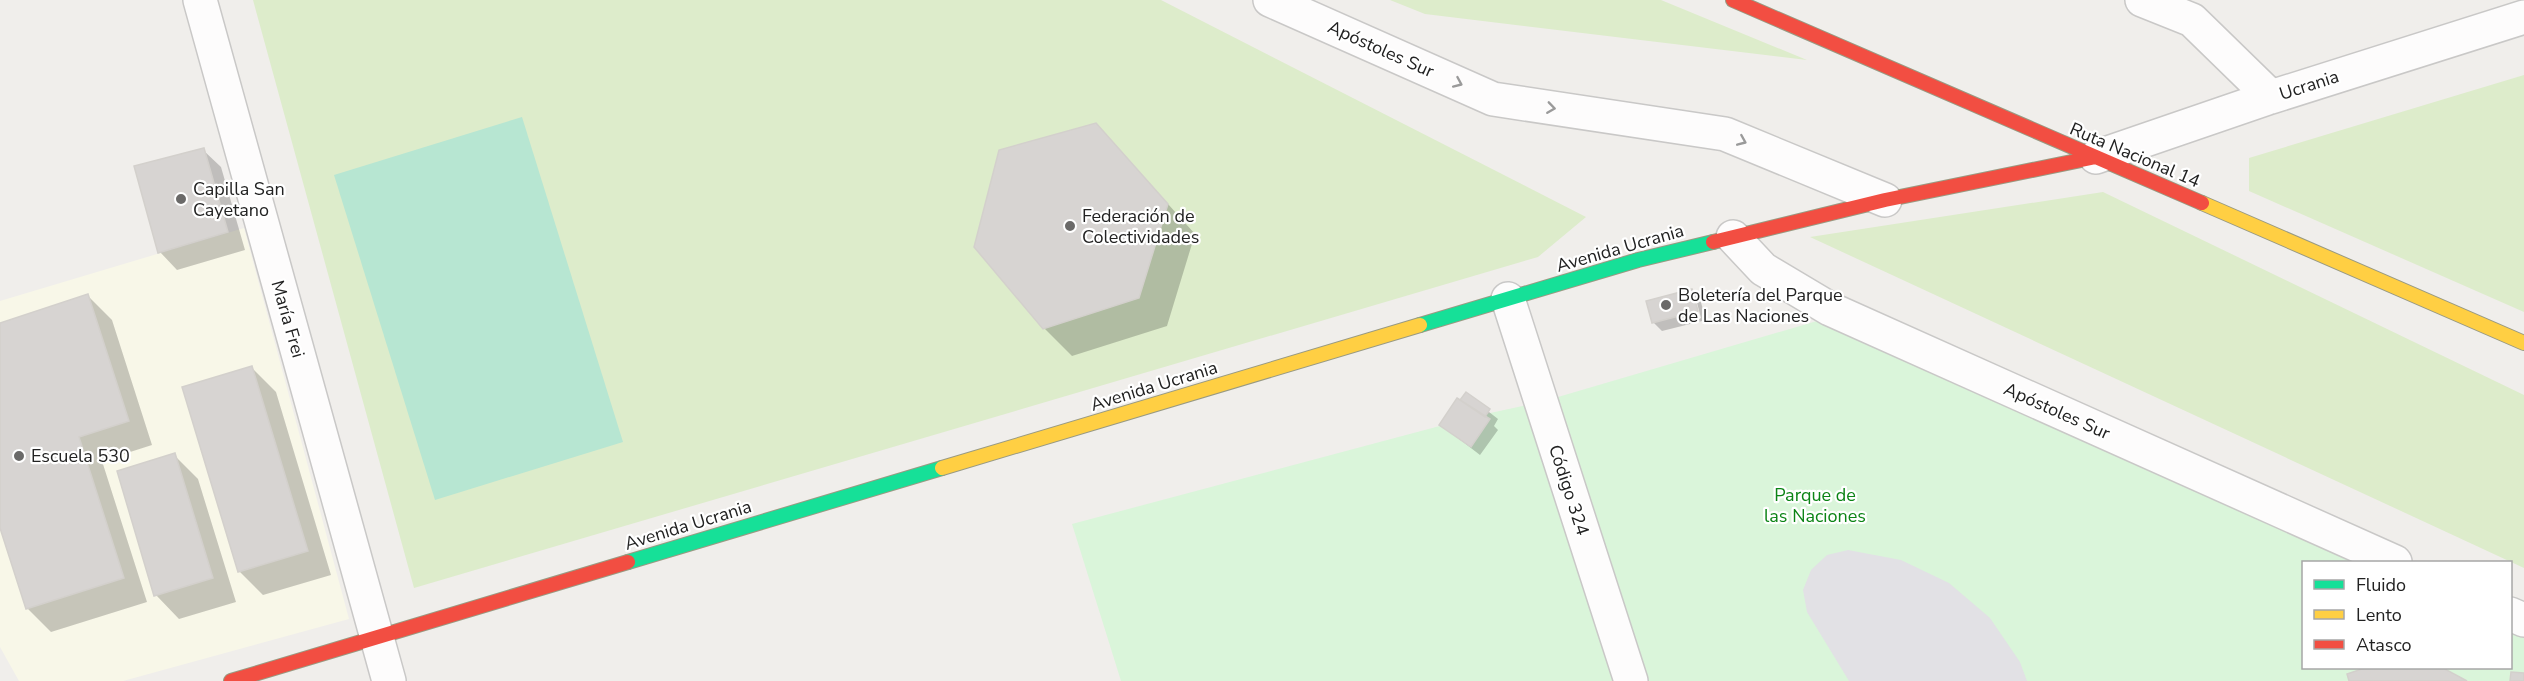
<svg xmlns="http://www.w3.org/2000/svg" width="2524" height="681" font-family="'Nunito Sans',sans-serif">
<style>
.education{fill:#f8f7e8}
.grass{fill:#ddeccb}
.park{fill:#daf5da}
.pitch{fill:#b7e6d2}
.plaza{fill:#e2e1e5}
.shadow{fill:#0003;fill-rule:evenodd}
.building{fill:#d7d4d2;stroke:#d3d0cc;stroke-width:1.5}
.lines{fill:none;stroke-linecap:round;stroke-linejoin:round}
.street-casing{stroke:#c9c8c7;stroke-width:36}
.fast-casing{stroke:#999a82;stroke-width:16}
.slow-casing{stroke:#999a82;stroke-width:16}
.jam-casing{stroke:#999a82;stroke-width:16}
.street{stroke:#fdfcfc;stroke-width:33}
.fast{stroke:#16e098;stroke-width:14}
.slow{stroke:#ffcf43;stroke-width:14}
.jam{stroke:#f24e42;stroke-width:14}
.oneway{stroke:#9a9a9a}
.poi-dot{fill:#6a6968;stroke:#fff;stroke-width:2}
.labels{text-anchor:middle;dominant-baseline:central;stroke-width:4.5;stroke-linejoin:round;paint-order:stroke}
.street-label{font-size:18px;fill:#222;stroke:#fff}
.poi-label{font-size:18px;fill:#222;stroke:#fff;text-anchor:start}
.park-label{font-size:18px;fill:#0c8416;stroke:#fff}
</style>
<rect width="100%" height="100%" fill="#f0eeeb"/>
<path class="education" d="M244,228l105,391 -226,62h-104l-19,-34v-346z"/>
<path class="grass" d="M253,0h908l425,217 -48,40 -1124,331z
M1390,0h271l146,60 -382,-46z
M2524,75v237l-275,-121v-33z
M2103,192l421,203v173l-714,-331z"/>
<path class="park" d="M1827,318l533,244h-56v106h206l1,-36 13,6v43h-1403l-49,-157 409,-109 60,-13z"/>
<path class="pitch" d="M522,117l101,325 -188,58 -101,-325z"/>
<path class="plaza" d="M1848,550l53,10 48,23 41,35 30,44 7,19h-178l-42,-69 -4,-22 8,-20 16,-15z"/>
<path class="shadow" d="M1096,124l99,110 -28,92 -95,30 -28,-28z
M203,150l18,17 24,83 -68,20 -17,-18z
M1691,290l9,9 6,21 -44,11 -9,-9zM1693,299h3l5,19 -2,1z
M88,296l24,24 40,125 -50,16 45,141 -96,30 -24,-24 -27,-85v-199z
M252,368l24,24 55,183 -68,20 -24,-24z
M1466,394l32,25 -4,7 4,4 -18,25 -39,-30z
M174,455l24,24 38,123 -57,17 -23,-24z
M2369,668h71l24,13h-113l-2,-6z"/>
<path class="building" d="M1096,123l72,81 -29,94 -96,31 -69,-82 25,-97z
M204,148l24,84 -70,21 -24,-87z
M1692,289l6,22 -46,12 -6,-22z
M88,294l41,127 -50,16 45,141 -98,31 -26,-81v-205z
M252,366l56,185 -70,21 -56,-185z
M1466,392l24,17 -5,8 -25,-17z
M1457,398l33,21 -19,28 -32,-22z
M175,453l38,125 -59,18 -37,-125z
M2365,668h78l24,13h-118l-2,-7z
M2511,672l13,1v8h-14z"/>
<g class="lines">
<g class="street-casing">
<path id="street" d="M200,0l189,681
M1270,0l223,99 232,35 160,66
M2142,0l50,20 79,77
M2096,157l175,-60 253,-80
M1733,237l30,32 67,40 565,253
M1508,299l123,382
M2510,614l14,6"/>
</g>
<g class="fast-casing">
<path id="fast" d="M1420,325l218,-65 75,-18
M628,562l314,-94"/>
</g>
<g class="slow-casing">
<path id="slow" d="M2202,203l322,140
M942,468l478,-143"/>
</g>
<g class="jam-casing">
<path id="jam" d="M1733,0l469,203
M1713,242l172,-42 211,-43
M231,681l397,-119"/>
</g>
<use href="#street" class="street"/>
<use href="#fast" class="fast"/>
<use href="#slow" class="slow"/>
<use href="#jam" class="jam"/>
</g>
<defs><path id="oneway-chevron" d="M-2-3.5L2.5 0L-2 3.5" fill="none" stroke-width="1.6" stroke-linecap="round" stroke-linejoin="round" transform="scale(1.5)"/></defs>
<g class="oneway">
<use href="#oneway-chevron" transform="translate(1458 83) rotate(24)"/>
<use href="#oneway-chevron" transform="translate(1551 108) rotate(8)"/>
<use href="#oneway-chevron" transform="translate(1742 141) rotate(23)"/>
</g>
<g class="poi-dot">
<circle cx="181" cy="199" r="6"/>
<circle cx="1070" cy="226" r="6"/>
<circle cx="1666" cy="305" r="6"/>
<circle cx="19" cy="456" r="6"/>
</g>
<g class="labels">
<g class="street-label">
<text transform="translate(1381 49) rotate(24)">Apóstoles Sur</text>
<text transform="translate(2309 85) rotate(-18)">Ucrania</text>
<text transform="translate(2135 155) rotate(23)">Ruta Nacional 14</text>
<text transform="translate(1620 248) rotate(-16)">Avenida Ucrania</text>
<text transform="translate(288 319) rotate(74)">María Frei</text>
<text transform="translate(1154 386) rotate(-17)">Avenida Ucrania</text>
<text transform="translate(2057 411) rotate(24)">Apóstoles Sur</text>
<text transform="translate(1569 490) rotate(72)">Código 324</text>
<text transform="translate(688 525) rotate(-17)">Avenida Ucrania</text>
</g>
<g class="poi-label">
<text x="193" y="189">Capilla San<tspan x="193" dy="21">Cayetano</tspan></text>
<text x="1082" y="216">Federación de<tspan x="1082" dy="21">Colectividades</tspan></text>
<text x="1678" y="295">Boletería del Parque<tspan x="1678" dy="21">de Las Naciones</tspan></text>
<text x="31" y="456">Escuela 530</text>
</g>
<g class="park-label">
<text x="1815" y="495">Parque de<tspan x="1815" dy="21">las Naciones</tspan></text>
</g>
</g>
<rect x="2302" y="561" width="210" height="108" fill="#ffffff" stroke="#a7a7a7" stroke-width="1.5"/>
<rect x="2314" y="580" width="30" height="9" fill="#16e098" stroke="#a7a7a7" stroke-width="1.5"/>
<text x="2356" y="591" font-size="18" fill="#222222">Fluido</text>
<rect x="2314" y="610" width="30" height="9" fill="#ffcf43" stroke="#a7a7a7" stroke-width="1.5"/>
<text x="2356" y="621" font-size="18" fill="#222222">Lento</text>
<rect x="2314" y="640" width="30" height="9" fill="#f24e42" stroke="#a7a7a7" stroke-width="1.5"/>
<text x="2356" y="651" font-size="18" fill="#222222">Atasco</text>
</svg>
